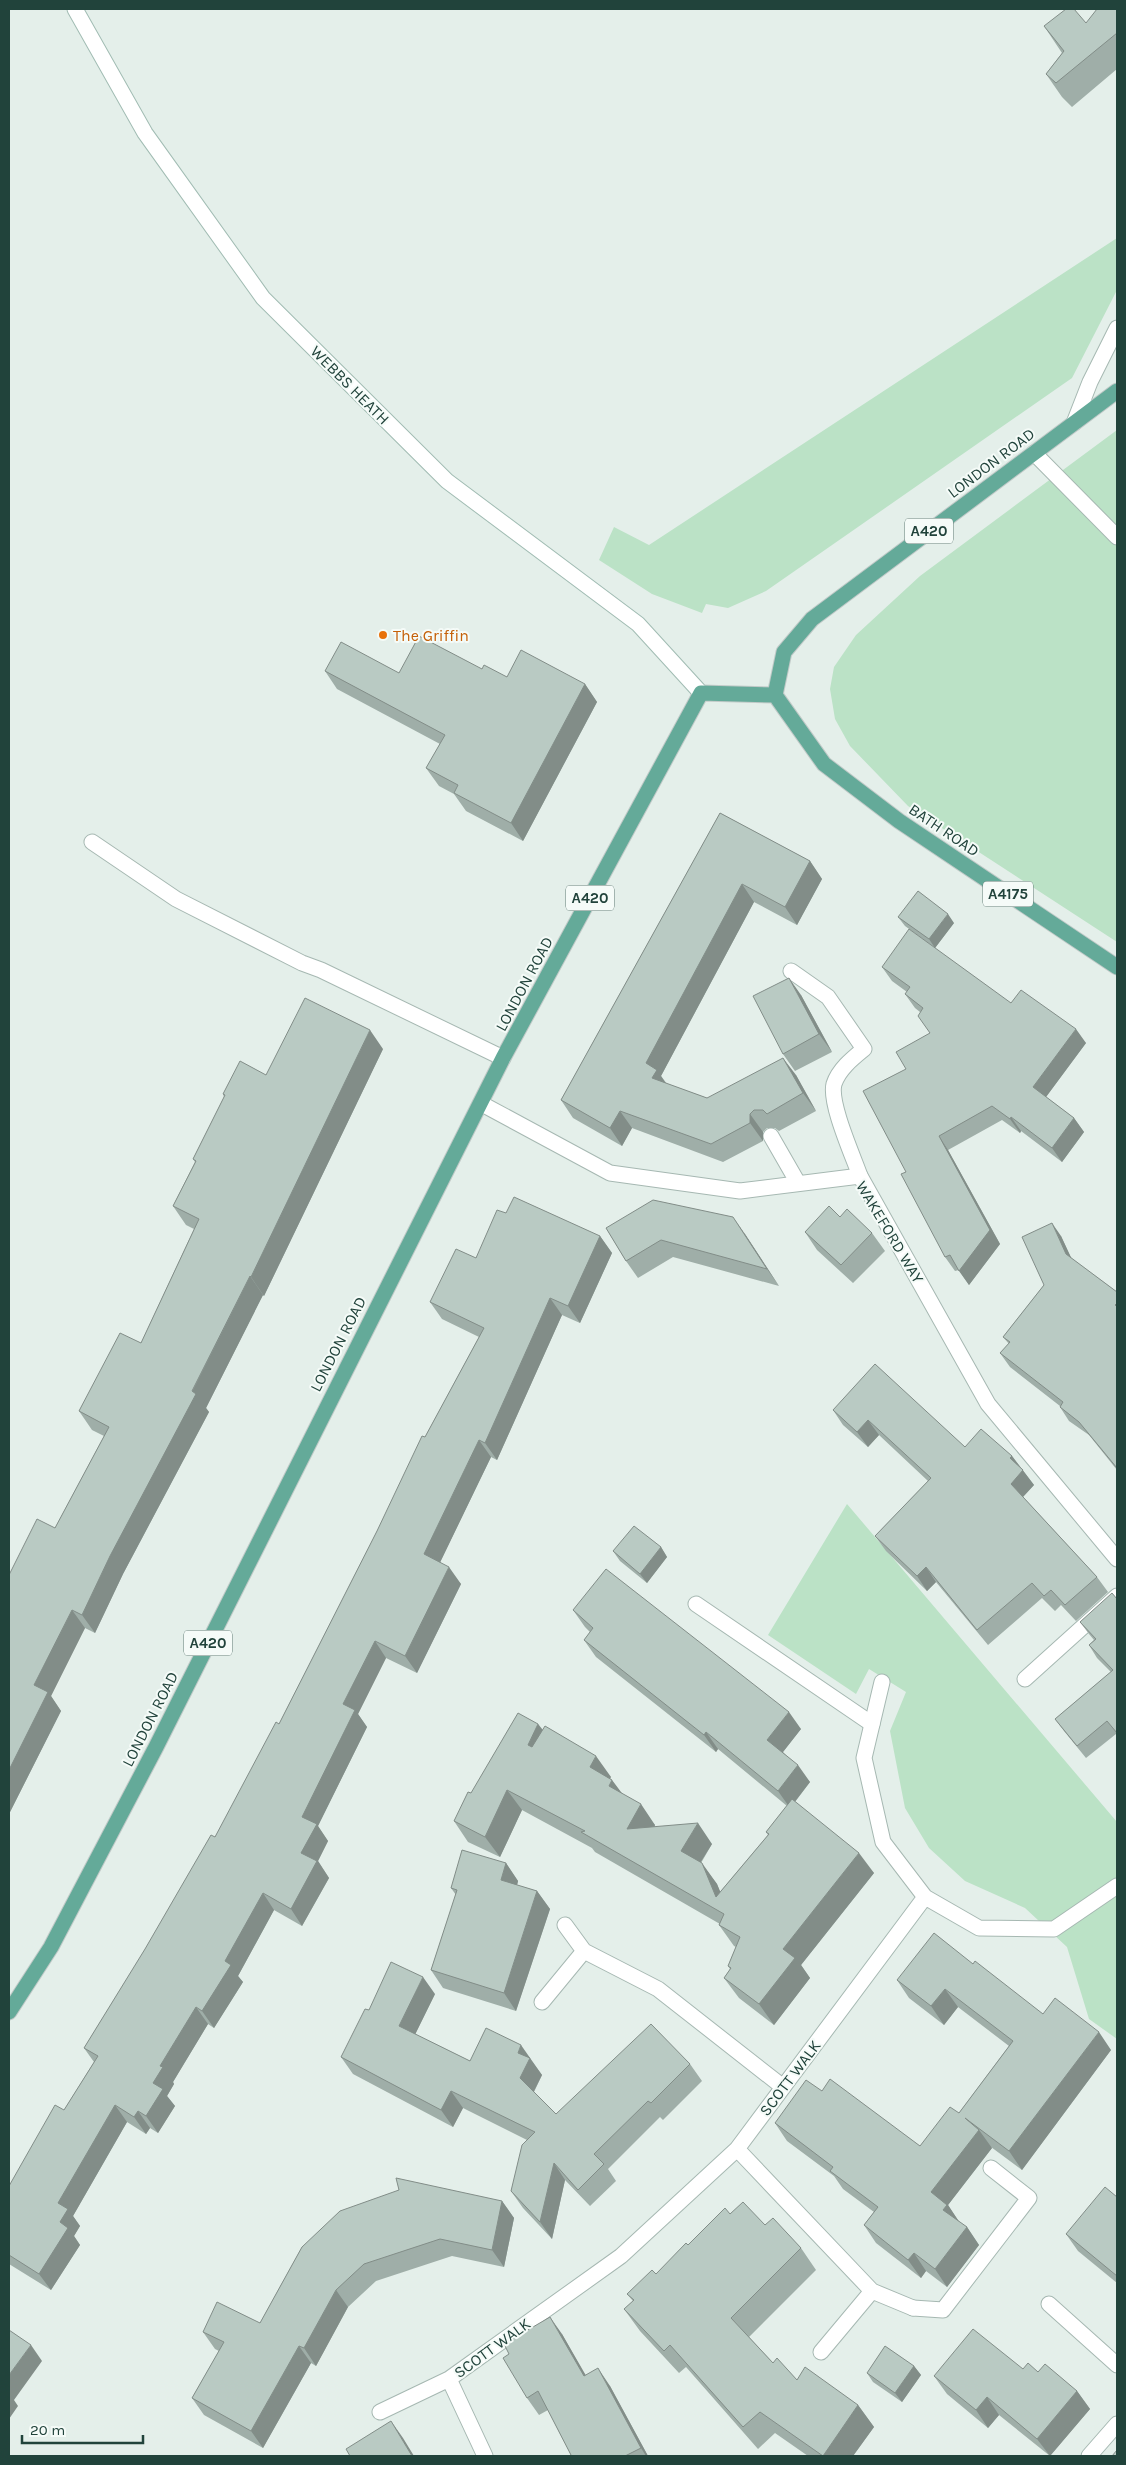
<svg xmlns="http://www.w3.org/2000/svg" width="1126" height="2465" font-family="Karla,sans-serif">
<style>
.green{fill:#bbe2c6}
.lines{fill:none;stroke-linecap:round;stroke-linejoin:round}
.lane-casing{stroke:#a6b8b2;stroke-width:17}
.street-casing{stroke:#a6b8b2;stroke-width:17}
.secondary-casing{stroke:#a1bcb3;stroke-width:17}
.primary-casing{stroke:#c1cac8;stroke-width:17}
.lane{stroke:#fff;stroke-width:15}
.street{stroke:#fff;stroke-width:15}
.secondary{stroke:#fff;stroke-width:15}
.primary{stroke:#64aa99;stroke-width:15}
.wall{fill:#9faea8}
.shaded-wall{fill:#828d88}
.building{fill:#b9cac3;stroke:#828d88}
.food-dot{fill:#e8710a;stroke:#f5fbf8;stroke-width:2}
.labels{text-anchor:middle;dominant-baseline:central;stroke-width:4;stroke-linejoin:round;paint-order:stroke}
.shield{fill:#f5fbf8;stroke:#617a74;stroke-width:1}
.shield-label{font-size:15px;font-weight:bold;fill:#21433b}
.street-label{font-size:16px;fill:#21433b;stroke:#f5fbf8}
.food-label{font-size:16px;fill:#c56008;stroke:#f5fbf8;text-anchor:start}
</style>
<rect width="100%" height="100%" fill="#e4efea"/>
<path class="green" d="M1117,238v52l-45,88 -306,213 -38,17 -22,-4 -4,9 -50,-19 -53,-34 15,-33 35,18z
M1117,430v512l-209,-136 -58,-60 -15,-27 -5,-30 4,-22 22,-32 64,-59z
M847,1504l270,318v217l-28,-20 -22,-72 -42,-39 -60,-27 -36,-33 -24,-40 -15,-77 16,-39 -37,-23 -13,25 -88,-59z"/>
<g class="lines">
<g class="lane-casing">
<path id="lane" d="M1074,423l16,-41 27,-54
M1034,453l83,84
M92,842l84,57 126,64 19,7 182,88
M791,971l37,26 36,52c-11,9 -25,20 -30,35 -5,19 19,72 26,92
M771,1136l27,47
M696,1604l176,120
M1025,1679l92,-83
M913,2308l30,2 86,-112 -38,-30"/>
</g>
<g class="street-casing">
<path id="street" d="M482,1104l128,69 130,18 120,-15 128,228 129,155
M925,1897l54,31 75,1 63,-43
M565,1925l19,26 74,38 125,98
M542,2002l42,-51
M737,2149l135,142 41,17
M1049,2304l68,61
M821,2352l51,-61
M449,2379l172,-123 116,-107 188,-252 -42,-55 -19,-84 18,-76
M380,2412l69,-33 36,77
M1089,2456l28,-32"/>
</g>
<g class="secondary-casing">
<path id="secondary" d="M75,9l70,124 118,165 184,183 191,143 63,69"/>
</g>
<g class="primary-casing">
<path id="primary" d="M775,695l9,-43 28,-33 305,-228
M775,695l49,69 75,57 218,146
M9,2012l42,-65 105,-200 347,-689 198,-365 74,2"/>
</g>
<use href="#lane" class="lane"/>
<use href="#street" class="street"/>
<use href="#secondary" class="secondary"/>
<use href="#primary" class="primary"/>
</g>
<path class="wall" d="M1117,9v60l-45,38 -10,-10 -16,-23 16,-21 -18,-27 42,-3z
M482,669l25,8 78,7 12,18 -74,139 -57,-30 -12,-17 -15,-8 -13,-18 14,-24 -103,-55 -12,-18 74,2z
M720,813l90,48 12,18 -25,46 -43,-23 -93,174 6,8 40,14 89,-23 20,36 -37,20 -4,-3h-8l-4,4v9l-40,21 -91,-34 -10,18 -49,-28 -12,-18z
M898,917l56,6 -19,25 -30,-22z
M882,967l129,36 75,40 -40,54 28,21 10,14 -22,30 -41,-31 -1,2 -18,-13 -54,30 52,94 -31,41 -10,-15 -4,1 -10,-14 -39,-85v-103l24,-36 -10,-21 -5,-4 -10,-14 2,-2 -15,-11z
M801,995l31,57 -37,19 -12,-17z
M383,1049l-119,247 -1,-1 -57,113 3,4 -86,162 -28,59 -10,-5 -34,68 10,15 -52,103 46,-286 49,-92 -12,-6 -13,-19 62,-68 53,-114 -8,-4 -13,-19 22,-44 -2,-3 31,-62 -1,-3 43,-19z
M506,1213l94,23 12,17 -32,70 -18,-8 -65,145 -6,-3 -51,105 21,22 -44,89 -31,-15 -28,56 9,13 -49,99 10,15 -10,20 11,17 -27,48 -28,-16 -36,66 5,6 -29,46 -6,-4 -35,58 1,2 -7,12 8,10 -17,27 -8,-5 -4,6 -19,-12 -54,94 7,10 -6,10 6,9 -29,45 -42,-26v-78l55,-76 30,-48 -10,-14 131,-211 64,-113 146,-287 54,-100 -37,-18 -12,-17 46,-44z
M840,1217l32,16 13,18 -32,32 -36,-33 -12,-18z
M606,1228l139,6 34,52 -106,-29 -35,21 -12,-17z
M1061,1236l10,22 46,34v178l-28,-35 -20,-14 -9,-14v-1l-50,-39 -10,-14 9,-9 -6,-7 41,-52z
M833,1410l132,37 47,9 22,29 -11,12 74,80 11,15 -32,29 -15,-16 -6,6 -13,-13 -54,47 -52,-63 -9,9 -41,-40 -11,-15 53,-55 -49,-46 -11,12 -25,-22z
M661,1547l6,10 -20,26 -27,-22 -7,-10z
M1117,1599v136l-1,-1 -30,24 -22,-27 -9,-12 56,-47 -14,-14 -8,-13 5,-5 -5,-6 -9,-12z
M573,1610l228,119 -18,23 27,30 -15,20 79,71 -73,92 9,13 -36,47 -35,-27 -15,-20 6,-9 -2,-3 8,-19 -2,-1 -15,-21 1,-1 -125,-72 -3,-4 -70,-38 -22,47 -32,-15 -14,-21 17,-28 67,-69 5,6 68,47 -1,1 12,16 33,31v2l57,17 -11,19 16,21 3,8 48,-57 -2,-3 21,-26 -69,-57 -2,3 -120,-95 -12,-17 6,-8 -5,-5z
M506,1863l12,18 -1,4 20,6 13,18 -34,102 -73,-23 -12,-18 25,-75 -5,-7z
M973,1964l70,50 68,36 -89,120 -31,-23 1,1 -44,57 11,17 8,5 12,18 -32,42 -21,-16 -5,7 -45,-35 -12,-18 10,-13 -31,-23 -9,-13 -47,-35 -12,-18 47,-32 98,55 39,-33 50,-67 -51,-39 -14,18 -35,-27 -12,-18z
M435,1994l-20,40 55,27 63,1v1l9,12 -8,17 22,22 134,-50 12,17 -39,39 -3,-3 -52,52 8,12 -26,25 -25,-26 -13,59 -29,-31 -12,-17 16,-51 -64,-32 -10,19 -100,-53 -12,-17 28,-47z
M1117,2197v86l-39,-32 -12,-17z
M502,2201l12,17 -10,49 -52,-11 -76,25 -28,26 -32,59 -5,-3 -48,85 -59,-33 -12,-17 27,-47 -4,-2 -12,-17 57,-9 42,-76z
M730,2214l35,11 36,23 15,22 -67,67 24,26 24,17 61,25 16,22 -21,29h-45l-33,-23 -17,16 -72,-82 -7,6 -39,-42 -16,-22 9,-8 -6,-7 29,-20 32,-29z
M562,2334l23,41 25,11 38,70h-79l2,-1 -23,-45 -9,5 -12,-17z
M914,2366l7,9 -19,27 -29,-20 -6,-9z
M1023,2369l15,3 39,19 13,18 -40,47 -51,-41 -11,13 -41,-34 -13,-18z"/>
<path class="shaded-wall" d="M585,684l12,18 -74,139 -12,-18z
M810,861l12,18 -25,46 -12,-18z
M742,884l12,18 -93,174 8,12 -17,-10 -6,-15z
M948,914l6,9 -19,25 -6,-9z
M789,978l12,17 31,57 -13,-18z
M1076,1029l10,14 -43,58 -10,-14z
M370,1030l13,19 -119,247 -13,-19z
M783,1058l13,17 20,36 -13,-18z
M620,1111l12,17 -10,18 -12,-18z
M750,1114l13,18v9l-13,-18z
M1011,1117l10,14 -1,2 -10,-14z
M1074,1118l10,14 -22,30 -10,-14z
M939,1136l9,14 52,94 -31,41 -10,-14z
M733,1217l12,17 34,52 -12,-17z
M1052,1223l9,13 15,32 -10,-14z
M600,1236l12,17 -32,70 -12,-17z
M250,1276l13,19 -57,113 3,4 -86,162 -28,59 -13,-18 28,-59z
M550,1298l12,17 -65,145 -12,-17z
M868,1420l11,15 -11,12 -11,-15z
M479,1440l12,17 -55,114 -12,-17z
M1012,1456l22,29 -13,14 -10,-15 -1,-26z
M661,1547l6,10 -20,26 -7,-9z
M449,1567l12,17 -44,89 -12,-17z
M926,1567l10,15 -9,9 -10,-15z
M72,1610l13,18 -34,68 10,15 -52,103v-44l25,-85z
M375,1641l11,17 -28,56 9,13 -49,99 10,15 -10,20 11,17 -27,48 -11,-17 11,-92 41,-113z
M789,1712l12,17 -22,28 -12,-17z
M538,1724l15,20 -10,22 -15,-21z
M706,1732l12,17 -2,3 -12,-17z
M596,1756l15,21 -7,10 -14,-20z
M798,1765l12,17 -20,26 -12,-17z
M612,1780l15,20 -18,-14z
M507,1790l15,20 -22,47 -15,-20z
M641,1804l14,21 -14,24 -14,-20z
M698,1823l14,21 -17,27 -14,-20z
M859,1853l15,20 -73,92 9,13 -36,47 -15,-21 24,-55z
M506,1863l12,18 -4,17 -13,-18z
M702,1863l15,21 14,33 -15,-20z
M537,1891l13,18 -34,102 -12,-18z
M263,1893l11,17 -36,66 5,6 -29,46 -12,-17 23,-50z
M423,1977l12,17 -24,49 -12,-17z
M945,1989l13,18 -14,18 -13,-19z
M196,2007l12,17 -35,58 1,2 -7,12 8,10 -17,27 -12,-17 7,-33 7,-17z
M1099,2032l12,18 -89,120 -13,-19z
M521,2045l21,30 -10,20 -12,-17 -2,-25z
M451,2091l12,17 -10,19 -12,-17z
M115,2105l12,17 -54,94 7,10 -6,10 6,9 -29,45 -12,-16 21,-52 -2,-19z
M138,2111l12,17 -4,6 -12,-17z
M979,2130l13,18 -44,57 12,18 -4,5 -25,-36z
M554,2163l11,17 -13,59 -12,-17z
M502,2201l12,17 -10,49 -12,-17z
M967,2227l12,18 -32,42 -12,-18z
M914,2253l12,18 -5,7 -13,-18z
M336,2290l12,17 -32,59 -12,-18z
M550,2317l12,17 34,59 -12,-17z
M31,2345l11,16 -28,39 4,6 -9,13v-44z
M299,2346l12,17 -48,85 -12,-17z
M914,2366l7,9 -19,27 -7,-9z
M598,2368l12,18 38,70h-2l-5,-8z
M1077,2391l13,18 -40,47 -13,-17z
M987,2397l12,18 -11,13 -12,-18z
M858,2405l16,22 -21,29h-30z
M391,2421l12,17 11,18h-2z"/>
<path class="building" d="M1066,9h8l12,14 11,-14h20v24l-61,50 -10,-9 18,-23 -20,-25z
M419,636l63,33 2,-4 23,12 14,-27 64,34 -74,139 -57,-30 4,-8 -32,-17 19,-33 -120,-64 16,-29 58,31z
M720,813l90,48 -25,46 -43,-23 -96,179 11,7 -5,8 55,20 76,-40 20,35 -36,21 -4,-4h-9l-4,4v9l-39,21 -91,-33 -10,17 -49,-28z
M918,891l30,23 -19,25 -31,-22z
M909,929l102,74 10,-13 55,39 -43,58 41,31 -22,30 -41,-31 -1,2 -18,-13 -53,30 51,94 -31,41 -9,-16 -5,2 -44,-83 5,-2 -43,-81 43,-22 -10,-17 34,-19 -12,-17 5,-8 -18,-14 5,-7 -28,-20z
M789,978l30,56 -36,20 -30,-58z
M305,998l65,32 -119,247 -1,-1 -58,115 4,3 -86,162 -28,59 -10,-5 -38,75 14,7 -39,78v-195l28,-56 18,9 54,-101 -30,-16 41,-78 21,10 58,-124 -26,-13 23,-45 -3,-2 32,-64 -2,-1 17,-33 26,14z
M514,1197l86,39 -32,70 -18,-8 -65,145 -6,-3 -55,114 25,13 -44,89 -30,-15 -32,63 12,6 -53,107 15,7 -16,29 16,8 -26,48 -28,-16 -38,68 6,4 -29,46 -6,-4 -36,59 3,1 -10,16 10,6 -17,27 -8,-5 -4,6 -19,-12 -57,98 10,6 -8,13 8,6 -29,46 -30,-19v-69l46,-81 9,5 34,-54 -14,-8 61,-99 66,-114 4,2 61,-115 3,2 98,-193 45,-95 3,1 59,-109 -54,-26 26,-53 20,9 21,-48 9,3z
M653,1200l80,17 34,52 -106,-29 -35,21 -20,-33z
M829,1206l11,11 7,-8 25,24 -31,32 -36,-33z
M1052,1223l14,31 51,38v11l-2,2 2,2v161l-38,-46 -19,-15 3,-5 -63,-49 10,-11 -7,-5 41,-52 -22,-48z
M875,1364l90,83 16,-18 31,27 -2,2 13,12 -12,14 86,93 -32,28 -14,-15 -7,6 -12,-13 -55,47 -51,-63 -9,9 -42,-40 56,-58 -63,-58 -11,12 -24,-22z
M634,1526l27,21 -21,27 -27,-23z
M606,1569l183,143 -22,28 31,25 -20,26 -72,-59 -2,3 -120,-95 9,-12 -20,-18z
M1112,1593l5,6v134l-10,-12 -30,25 -22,-27 58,-49 -24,-25 7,-6 -16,-17z
M518,1713l20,11 -10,21 4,2 13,-21 51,30 -6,11 22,13 -3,6 32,18 -14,25 71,-6 -17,28 21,12 14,34 53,-63 -3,-2 26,-33 67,54 -76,96 12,9 -36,46 -35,-26 7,-10 -3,-2 12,-29 -21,-12 5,-11 -143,-82 4,-1 -78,-41 -22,47 -31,-16 14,-29 3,1z
M462,1850l44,13 -5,17 36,11 -33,102 -73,-23 26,-80 -6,-2z
M934,1933l39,31 2,-3 68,53 12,-16 44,34 -90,119 -44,-33 14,12 -48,62 16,13 -4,5 24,17 -32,42 -21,-16 -6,7 -44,-35 14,-18 -48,-36 3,-4 -58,-44 31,-43 16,11 8,-12 90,67 30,-39 9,6 54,-72 -68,-52 -14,17 -34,-26z
M391,1962l32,15 -24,49 71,35 16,-33 35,17 -3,8 12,5 -10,20 36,36 95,-90 39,40 -39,39 -3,-2 -54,53 10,10 -26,26 -24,-27 -14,59 -29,-31 11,-46 13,-13 -84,-41 -10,19 -100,-53 24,-48 4,1z
M396,2178l106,23 -10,49 -52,-11 -76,25 -28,26 -32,58 -5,-2 -48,85 -59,-33 32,-56 -21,-10 14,-30 43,21 42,-76 38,-36 59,-21z
M1105,2187l12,10v79l-51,-42z
M743,2202l22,23 8,-7 28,30 -70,70 42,45 4,-5 20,22 8,-13 53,38 -35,51 -63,-44 -17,15 -73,-82 -6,6 -40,-42 10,-9 -7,-6 25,-24 4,4 30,-31 2,2 37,-37 5,6z
M550,2317l34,59 14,-8 43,80 -16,8h-56l2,-1 -33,-64 -11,7 -24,-40 6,-4 -5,-10z
M973,2329l50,40 5,-6 10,9 7,-8 32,27 -40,48 -50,-42 -11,13 -42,-34z
M9,2330l22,15 -22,30z
M885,2346l29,20 -19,27 -28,-20z
M391,2421l21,35h-62l-4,-7z
M1117,2450v6h-5z"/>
<circle class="food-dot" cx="383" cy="635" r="5"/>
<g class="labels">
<g class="shield">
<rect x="905" y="518.5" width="48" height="25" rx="4"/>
<rect x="983" y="881.5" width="50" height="25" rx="4"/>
<rect x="566" y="885.5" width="48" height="25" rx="4"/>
<rect x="184" y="1630.5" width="48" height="25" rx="4"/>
</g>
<g class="shield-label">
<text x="929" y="531">A420</text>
<text x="1008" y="894">A4175</text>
<text x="590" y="898">A420</text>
<text x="208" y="1643">A420</text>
</g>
<g class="street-label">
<text transform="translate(350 385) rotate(45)">WEBBS HEATH</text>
<text transform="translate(991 463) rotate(-37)">LONDON ROAD</text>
<text transform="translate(944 830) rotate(34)">BATH ROAD</text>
<text transform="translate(524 984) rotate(-62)">LONDON ROAD</text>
<text transform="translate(890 1232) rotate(59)">WAKEFORD WAY</text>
<text transform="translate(338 1344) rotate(-63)">LONDON ROAD</text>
<text transform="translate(150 1719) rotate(-63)">LONDON ROAD</text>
<text transform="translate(790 2078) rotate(-53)">SCOTT WALK</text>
<text transform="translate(492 2348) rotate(-36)">SCOTT WALK</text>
</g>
<g class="food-label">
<text x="393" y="635">The Griffin</text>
</g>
</g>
<rect width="1126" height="2465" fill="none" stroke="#21433b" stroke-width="20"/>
<path d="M22 2435v8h121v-8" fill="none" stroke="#21433b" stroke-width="2.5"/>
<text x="30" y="2435" font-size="15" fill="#21433b" stroke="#f5fbf8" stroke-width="4" paint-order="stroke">20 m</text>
</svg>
